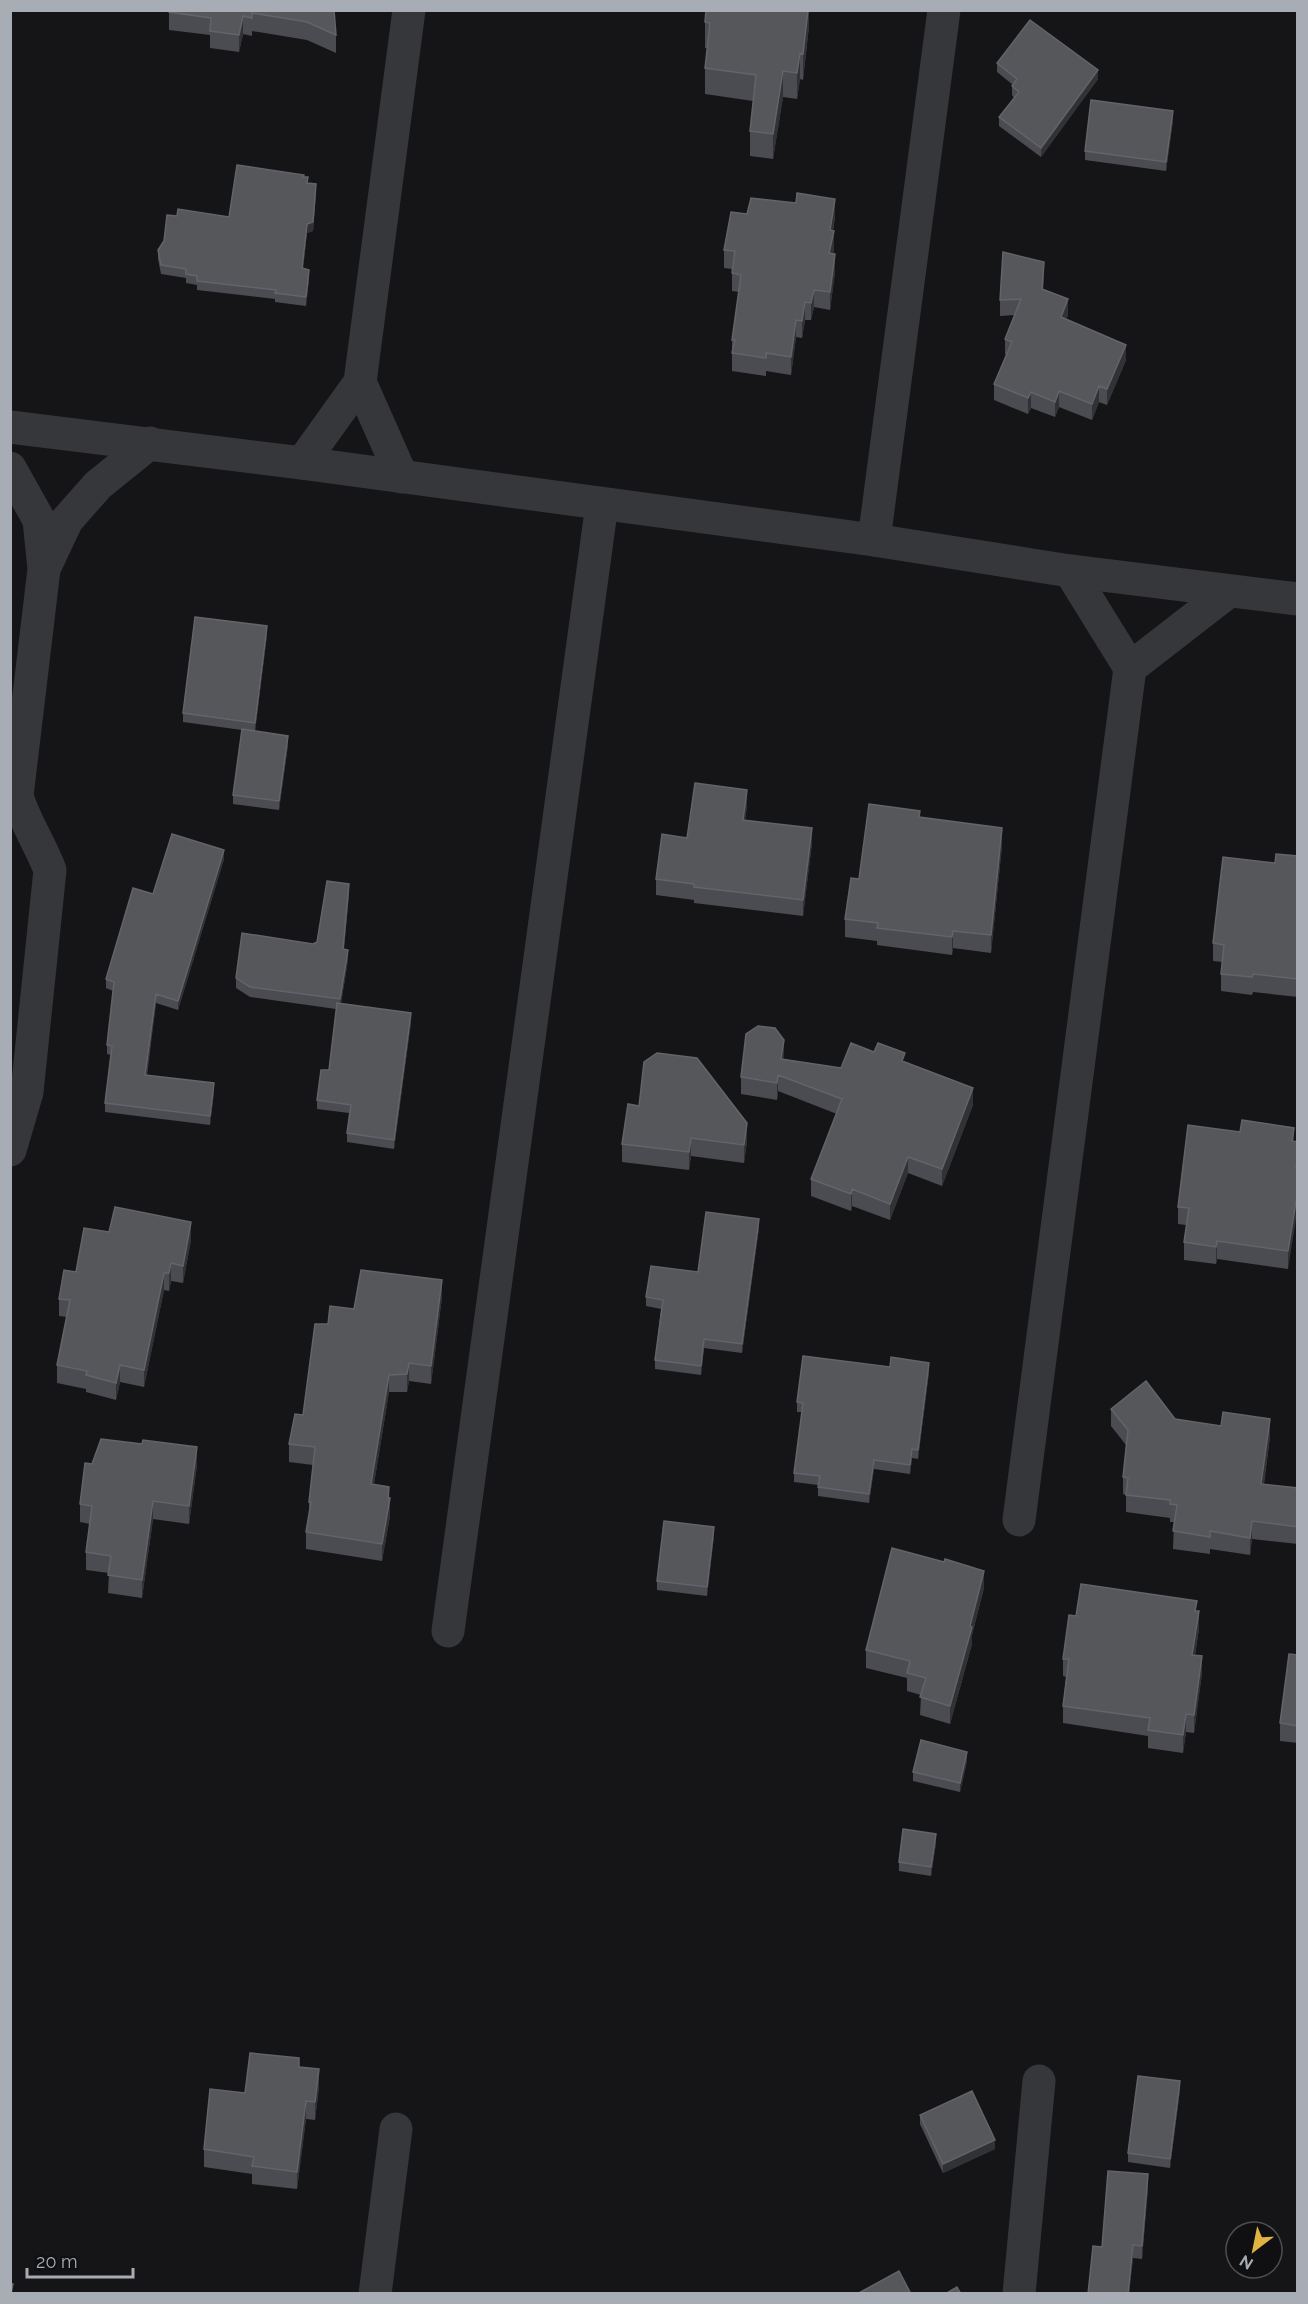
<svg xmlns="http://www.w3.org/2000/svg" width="1308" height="2304" font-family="Raleway,sans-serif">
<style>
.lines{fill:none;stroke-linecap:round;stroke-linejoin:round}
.minor{stroke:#36373b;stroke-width:33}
.tertiary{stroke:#36373b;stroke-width:33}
.wall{fill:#4b4c51}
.shaded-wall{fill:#313235}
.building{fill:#55575b;stroke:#626469;stroke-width:1.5}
</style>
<rect width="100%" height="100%" fill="#151517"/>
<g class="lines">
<path class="minor" d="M302,463l58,-81
M10,468l29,52 5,49 -27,227c8,26 23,48 33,74l-23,222 -17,58
M402,477l-42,-95 49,-372
M874,540l70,-530
M44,569l23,-49 31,-35 52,-42
M1130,668l98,-76
M1019,1520l111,-852 -60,-97
M448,1631l154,-1127
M375,2294l21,-165
M1019,2294l20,-213"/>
<path class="tertiary" d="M10,427l292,36 572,77 196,31 228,28"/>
</g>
<path class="wall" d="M169,10l165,2 2,23v18l-29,-13 -55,-9v5l-9,-2 -4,18 -29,-4v-13l-41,-5z
M809,10v16l-6,54 -3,-1 -3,20 -14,-2 -10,62 -23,-3v-25l3,-30 -48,-7v-26l2,-20h-2v-26z
M997,63l101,16 -57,78 -42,-31v-9l15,-19 -2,-3v-9l1,-1 -16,-13z
M1173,120l-7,51 -81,-11v-9z
M304,177l4,6 8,10 -3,38 -6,2 -4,36 6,10 -3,27 -31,-4v-3l-78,-9v-5l-11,-2v-5l-25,-4 -3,-15v-9l19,-34 52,1z
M747,214l88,3 -2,14 1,18 -1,5 2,18 -5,38 -16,-3 -3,13h-6l-3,18 -6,-1 -5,38 -25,-4v5l-34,-5v-31l7,-48 -7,-1v-22l-8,-1v-18z
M1044,278l-1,11 25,26 -2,4 60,41 -19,45 -8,-3 -7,18 -33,-13 -4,10 -24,-9 -3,6 -34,-14v-16l12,-29 -1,-1v-15l10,-24 -15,1v-16z
M267,635l-12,96 33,14 -9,65 -46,-6v-9l9,-65 -59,-8v-9z
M747,806l-2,14 67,23 -9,73 -109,-13v-3l-38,-5v-16l31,-41z
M920,817l82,29 -11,107 -38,-5 -1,7 -75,-10v-4l-32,-4v-18l14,-40z
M1298,856v141l-45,-5 -1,3 -31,-4v-17l1,-12 -9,-1v-18l62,-80z
M224,859l-46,151 -22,-7 -9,72 67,17 -4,33 -105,-13v-9l6,-48 -4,-1v-9l6,-54 -7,-3v-9l47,-85z
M349,894l-5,55 4,11 -7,44 70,18 -17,127 -47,-7v-9l2,-20 -32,-4v-9l12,-30 7,-61 -86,-12 -14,-9v-10l81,-36z
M874,1052l31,10 68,43 -31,81 -34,-13 -18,47 -38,-14 -1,5 -40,-15v-17l26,-65 -59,-23 -1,9 -36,-6v-17l43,-21 -1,3 58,9z
M628,1104l119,37 -3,22 -53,-7 -2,14 -67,-8v-18z
M1294,1128l-6,141 -71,-10 -1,5 -32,-4v-18l2,-17 -8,-1v-17l62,-75z
M759,1228l-17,125 -38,-5 -3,27 -46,-6v-9l6,-51 -15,-3v-9l52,-25z
M109,1232l82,8 -8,43 -12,-2 -2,10 -5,-1 -20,97 -24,-5 -4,18 -30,-8v-3l-29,-6v-18l10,-48 -8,-1v-17l17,-27z
M442,1297l-11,87 -22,-3 -2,11h-18l-15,92 15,14 1,18 -8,45 -76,-12v-17l3,-18v-12l4,-37 -24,-3v-18l14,-29 25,-91 26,-15z
M929,1372l-11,87 -6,-1 -2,16 -36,-5 -5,34 -51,-7v-11l-24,-3v-9l8,-61h-5v-10z
M1111,1409l64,10 95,18 -6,47 34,4v56l-46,-5 -2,16 -40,-6v5l-37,-5 1,-27h-4v-4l-44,-6v-17l-3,-1v-17l3,-32 -15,-19z
M92,1464l105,1 -8,59 -36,-5 -11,79 -34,-5 1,-20 -23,-3v-18l4,-28 -10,-2v-18z
M714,1536l-7,60 -50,-6v-9z
M984,1588l-12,47v9l-22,80 -30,-9 1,-20 -14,-4v-13l-41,-10v-18z
M1197,1611l2,18 -4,26 7,18 -8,60 -8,-1 -3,21 -35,-5v-12l-85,-13v-17l3,-29 -3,-1v-17l13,-43z
M1298,1655v88l-18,-2v-18z
M967,1761l-7,31 -47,-11v-9z
M936,1843l-5,33 -32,-5v-9z
M299,2067l20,20 -4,33 -9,-1 -9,70 -45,-5v-10l-48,-7v-18l41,-56z
M1180,2090l-10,78 -42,-6v-9z
M920,2115l75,34 -52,24 -23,-49z
M1148,2188l-6,71 -9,-1 -4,36h-41l14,-47z"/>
<path class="shaded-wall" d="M808,10h1v16l-6,54v-26z
M243,16v18l-4,18v-17z
M800,53v26l-3,20v-26z
M1098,70v9l-57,78v-9z
M783,71v26l-10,62v-25z
M1173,111v9l-7,51v-9z
M316,184l-3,47 -6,2 -5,45v-10l5,-44z
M835,199v18l-5,31v-18z
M834,231v18l-5,22v-18z
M835,254v18l-5,38v-18z
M1044,262v16l-2,26v-15z
M309,270v9l-3,27v-9z
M814,290v17l-3,13v-17z
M1068,299v16l-7,17v-15z
M805,302v18l-3,18v-17z
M796,320v17l-5,38v-18z
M1126,345v15l-19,45v-16z
M1099,386v16l-7,18v-16z
M1059,391v16l-4,10v-15z
M1031,392v16l-3,6v-16z
M267,626v9l-12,97v-9z
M288,736v9l-9,65v-9z
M747,790v16l-4,30v-16z
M812,828v15l-9,73v-16z
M1002,828v18l-11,107v-18z
M224,850v9l-46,151v-9z
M349,884v10l-6,65v-10z
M953,931v17l-1,7v-18z
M348,950v10l-8,49v-10z
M156,994v9l-11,81v-9z
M411,1013v9l-17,127v-9z
M784,1040v16l-3,19v-16z
M778,1075v16l-1,9v-17z
M214,1083v9l-4,33v-9z
M973,1088v17l-31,81v-17z
M747,1123v18l-3,22v-18z
M691,1138v18l-2,14v-18z
M908,1157v16l-18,47v-16z
M852,1189v17l-1,5v-17z
M1298,1189v18l-10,62v-18z
M759,1219v9l-17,125v-9z
M191,1222v18l-8,43v-17z
M1217,1241v18l-1,5v-17z
M171,1263v18l-2,10v-18z
M164,1273v17l-20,97v-17z
M442,1280v17l-11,87v-18z
M704,1339v9l-3,27v-9z
M409,1363v18l-2,11v-18z
M929,1363v9l-11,87v-9z
M120,1365v17l-4,18v-17z
M389,1375v17l-18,110v-18z
M1270,1419v18l-9,65v-18z
M197,1447v18l-8,59v-18z
M912,1449v9l-2,16v-9z
M874,1460v9l-5,34v-9z
M389,1487l1,29 -8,45v-17z
M153,1501v18l-11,79v-18z
M1252,1521v18l-2,16v-17z
M714,1527v9l-7,60v-9z
M984,1571v17l-12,47v9l-22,80v-18z
M1199,1611v18l-7,44v-18z
M1202,1656v17l-8,60v-18z
M1186,1714v18l-3,21v-18z
M967,1752v9l-7,31v-9z
M936,1834v9l-5,33v-9z
M319,2069v18l-4,33v-18z
M1180,2081v9l-10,78v-9z
M306,2101v18l-9,70v-17z
M995,2140v9l-52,24v-9z
M1148,2174v14l-6,71v-13z
M1133,2245v13l-4,36h-1z"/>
<path class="building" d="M169,10h165l2,25 -29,-13 -55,-9v5l-9,-2 -4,19 -29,-4 1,-13 -42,-6z
M706,10h102l-5,44 -3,-1 -3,20 -14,-2 -10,63 -23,-3 6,-56 -51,-7 5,-45 -5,-1z
M1030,20l68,50 -57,78 -42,-31 20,-25 -7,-6 5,-7 -20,-16z
M1091,100l82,11 -7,51 -81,-11z
M237,165l67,10 -1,2h5l-1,6 9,1 -3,38 -6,2 -5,44 7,2 -3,27 -31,-4 1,-3 -79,-9v-5l-11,-2v-5l-25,-4 -3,-15 6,-9 3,-26 10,1 1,-7 51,8z
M797,193l38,6 -5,31 4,1 -5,22 6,1 -5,38 -16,-2 -3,13 -6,-1 -3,19 -6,-1 -5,37 -25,-4v5l-34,-5 3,-13h-3l9,-65 -9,-2 3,-22 -11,-1 7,-38 16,2 4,-16 45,5z
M1003,252l41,10 -2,27 26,10 -7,18 65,28 -19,44 -8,-3 -7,18 -33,-13 -4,11 -24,-10 -3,6 -34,-14 18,-42 -7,-3 16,-40 -21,1z
M195,617l72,9 -12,97 -72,-10z
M242,729l46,7 -9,65 -46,-6z
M695,783l52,7 -4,30 69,8 -9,72 -109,-13v-3l-38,-5 6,-45 25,4z
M869,804l51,7 -1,6 83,11 -11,107 -38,-4 -1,6 -75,-9 1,-5 -33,-4 6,-41 8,1z
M172,834l52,16 -46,151 -22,-7 -11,81 69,8 -4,33 -105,-13 7,-57 -5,-1 7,-63 -8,-3 27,-91 20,6z
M1276,854l22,2v123l-45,-5 -1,3 -31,-3 3,-29 -11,-2 10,-86 52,6z
M327,881l22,3 -6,65 5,1 -8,49 -90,-12 -14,-9 6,-45 71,11 4,-2z
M337,1003l74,10 -17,127 -47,-7 4,-28 -34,-5 4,-30h8z
M758,1026l17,2 9,12 -3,19 60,9 10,-25 23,9 4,-9 27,10 -3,8 71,27 -31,81 -34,-12 -18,47 -38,-15 -1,5 -40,-15 31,-80 -64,-24 -1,8 -36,-6 5,-43z
M657,1053l40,5 50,65 -3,22 -53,-7 -2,14 -67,-8 6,-40 11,2 5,-44z
M1242,1120l52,8 -2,13 6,1v13l-2,13h2v21l-10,62 -71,-10 -1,6 -32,-5 5,-34 -11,-1 10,-82 52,7z
M115,1207l76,15 -8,44 -12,-3 -2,10h-5l-20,97 -24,-5 -4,18 -30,-8 1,-4 -30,-6 13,-65 -11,-1 5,-29 12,2 8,-44 25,4z
M706,1212l53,7 -17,125 -38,-5 -3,27 -46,-6 8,-60 -17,-3 5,-31 47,6z
M361,1270l81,10 -11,86 -22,-3 -2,11 -18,1 -18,109 18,3 -1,11h2l-8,46 -76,-12 5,-30h-2l6,-55 -26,-3 6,-30 8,1 12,-91h13l2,-18 24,3z
M803,1356l87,11 1,-10 38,6 -11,87 -6,-1 -2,16 -36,-5 -5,34 -51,-7 2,-11 -26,-3 9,-70 -6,-1z
M1146,1381l29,38 46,7 2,-14 47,7 -9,65 37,4v39l-46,-6 -2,17 -40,-7v6l-37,-6 4,-26 -7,-1v-4l-44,-5 2,-17 -5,-1 5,-47 -17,-21z
M101,1439l41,5 1,-4 54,7 -8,59 -36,-5 -11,79 -34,-5 3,-19 -25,-4 6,-46 -12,-2 5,-41 7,1z
M664,1521l50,6 -7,60 -50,-6z
M892,1548l52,14 1,-3 39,12 -14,55 2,1 -22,79 -30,-9 6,-19 -19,-5 3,-12 -44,-11z
M1081,1584l116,17 -2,10h4l-7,44 10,1 -8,59 -8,-1 -3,21 -35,-5 2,-12 -87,-12 6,-47h-6l6,-44 7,1z
M1289,1654l9,1v71l-18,-3z
M921,1740l46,12 -7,31 -47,-11z
M903,1829l33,5 -5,33 -32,-5z
M250,2053l49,5v9l20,2 -4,33 -9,-1 -9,71 -45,-6 2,-9 -50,-8 6,-60 35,4z
M1138,2076l42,5 -10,78 -42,-6z
M972,2091l23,49 -52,24 -23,-49z
M1108,2171l40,3 -6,72 -9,-1 -5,49h-40l5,-48 9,1z
M899,2271l12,23h-54z
M10,2283l3,1 -2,10h-1z
M957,2287l4,7h-16z"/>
<rect width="1308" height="2304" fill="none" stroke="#a8acb5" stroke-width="24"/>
<g transform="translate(1254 2250) rotate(212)"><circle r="28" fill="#101012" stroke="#4d4e53" stroke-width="1.5"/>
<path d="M0-4.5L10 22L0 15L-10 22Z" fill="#e0b343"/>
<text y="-9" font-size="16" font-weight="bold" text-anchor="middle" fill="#a8acb5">N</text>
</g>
<path d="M27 2268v9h106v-9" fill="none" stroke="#a8acb5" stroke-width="3"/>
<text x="36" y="2268" font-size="18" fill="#a8acb5" stroke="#101012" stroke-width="4.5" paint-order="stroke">20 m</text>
</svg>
